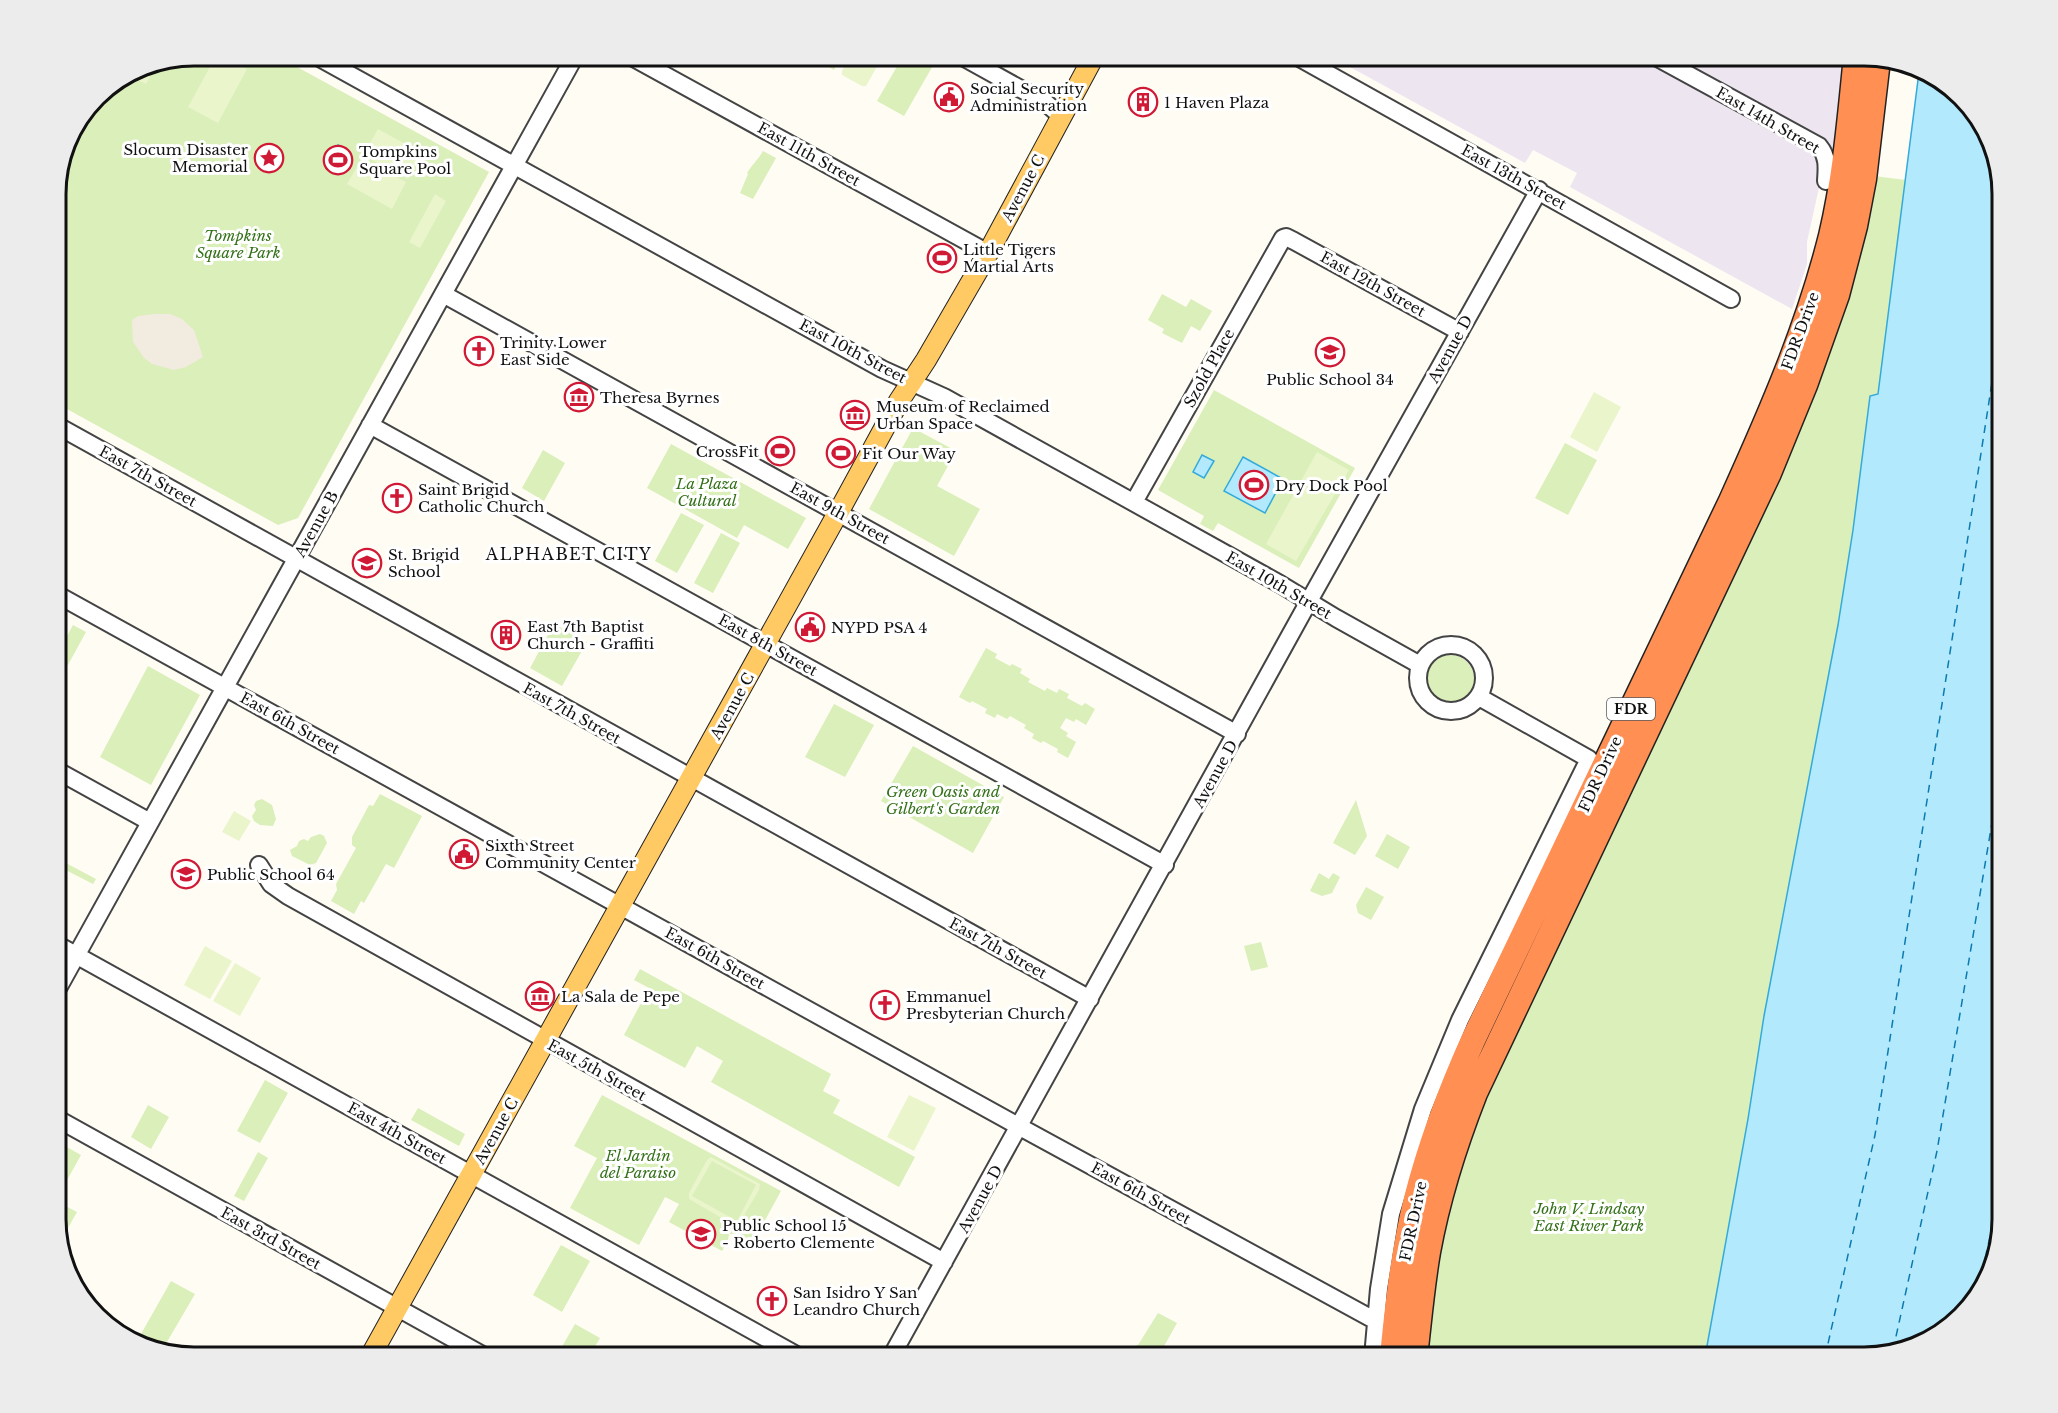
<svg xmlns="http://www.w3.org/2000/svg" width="2058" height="1413" font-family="'Libre Baskerville',serif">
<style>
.industrial{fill:#ede5f0}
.green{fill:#daefb9}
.pitch{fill:#ebf5cc;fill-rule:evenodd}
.plaza{fill:#f2ebe0}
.water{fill:#b3e9fc;stroke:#33aadb;stroke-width:1.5}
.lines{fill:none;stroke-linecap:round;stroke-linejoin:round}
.ferry{stroke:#0b7ab1;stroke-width:1.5;stroke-dasharray:8 6;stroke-linecap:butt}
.minor-casing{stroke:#444;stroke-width:20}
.major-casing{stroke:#222;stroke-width:22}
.highway-casing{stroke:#222;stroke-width:27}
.minor{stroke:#fff;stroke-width:16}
.major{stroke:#ffc964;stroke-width:20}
.highway{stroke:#ff8f52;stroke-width:24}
.labels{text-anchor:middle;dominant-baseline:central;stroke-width:6;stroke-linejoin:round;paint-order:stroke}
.shield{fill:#fff;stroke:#585858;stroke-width:1.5}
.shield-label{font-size:14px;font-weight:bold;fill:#111}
.poi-label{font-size:15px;fill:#111;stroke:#fff;text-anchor:start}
.street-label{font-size:15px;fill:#111;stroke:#fff}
.park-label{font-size:15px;font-style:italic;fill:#347119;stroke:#fff}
.neighbourhood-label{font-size:16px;letter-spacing:1.5px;fill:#111;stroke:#fff}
.rim{fill:none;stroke:#111;stroke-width:3}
</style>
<rect width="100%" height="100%" fill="#fffcf4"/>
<path class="industrial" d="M1330,56h516l-16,132 -10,-5 -13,59v22l-15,45 -222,-122 7,-14 -44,-23 -8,13z"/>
<path class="green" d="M194,56h83l212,116 -191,346 -20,7 -222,-122v-218l10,-44 30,-45 45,-30z
M809,56h32l-7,14z
M903,56h20l12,6 -31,54 -27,-15z
M763,151l13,7 -23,41 -13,-6 8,-19 -1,-1c4,-7 11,-13 16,-22z
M1874,176l32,4 -28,214 -8,3 -17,133 -15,95 -74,391 -16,103 -43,238h-281l14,-121 20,-74z
M1162,294l24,13 5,-8 21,12 -12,20 -9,-5 -9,17 -20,-10 2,-4 -16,-9z
M1214,390l141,78 -56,100 -81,-45 -5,8 -13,-7 4,-8 -46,-26z
M913,428l43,23 -19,35 43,23 -26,47 -85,-47z
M1565,443l32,17 -29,55 -33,-17z
M671,444l135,74 -18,31 -44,-24 -7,13 -90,-50z
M543,450l22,13 -21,38 -22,-13z
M681,513l23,12 -27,48 -22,-12z
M721,533l19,10 -27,50 -19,-10z
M554,624l33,18 -25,44 -32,-18z
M73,625l13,7 -28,51 -2,-1v-25z
M986,648l11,6 -2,4 15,8 2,-2 10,5 -2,4 10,6 -2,3 17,9 2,-3 10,5 2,-4 10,5 -2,4 15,8 3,-3 10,6 -9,16 -10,-6 -2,3 -8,-4 -6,10 8,5 -2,3 10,6 -8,16 -11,-6 1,-3 -15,-8 -2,2 -9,-5 2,-4 -10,-6 2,-3 -16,-9 -3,3 -10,-5 -2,4 -10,-5 2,-4 -15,-8 -2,2 -11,-6z
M1426 679a24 24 0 1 1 48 0a24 24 0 1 1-48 0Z
M148,666l52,29 -49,90 -51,-28z
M834,704l40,21 -29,52 -40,-20z
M913,746l91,51 -31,56 -92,-52z
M380,794l42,22 -28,52 -8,-4 -22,39 -3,-2 -7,13 -23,-13 6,-11 -1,-6 20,-36 -4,-3v-8l17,-32 4,1z
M262,799l10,6 4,14 -3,7 -13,-1 -6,-4 -2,-5 4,-6 -2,-5 2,-4z
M1356,800l11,36 -12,19 -22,-12z
M320,834l4,2 3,7 -11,20 -6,2 -18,-9 -2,-6 7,-4 2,-5 5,-2 4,2 3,-4z
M1387,834l23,13 -12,22 -23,-13z
M63,853l4,2 -3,7 32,17 -3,5 -37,-19z
M1319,873l10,6 4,-6 7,4 -8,16 -10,3 -12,-5z
M1366,887l18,10 -13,23 -13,-7 -2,-8z
M1261,942l7,25 -17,4 -7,-25z
M640,969l191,105 -8,17 17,9 -7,13 82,44 -16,30 -188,-105 12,-21 -26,-15 -12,22 -61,-33 25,-47 -15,-8z
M265,1080l23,13 -28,50 -23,-12z
M602,1095l179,96 -29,53 -18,-10h-5l-1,6 -6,11 -53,-29 10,-18 -14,-7 -26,48 -69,-37 27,-50 -23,-12z
M148,1105l21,12 -18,32 -20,-12z
M418,1108l47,26 -6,12 -48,-26z
M56,1141l25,14 -25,45z
M258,1152l10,6 -24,43 -10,-5z
M56,1201l21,11 -17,30 -4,-14z
M561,1245l29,16 -28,51 -29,-17z
M171,1281l24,13 -31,53 -23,-13z
M1158,1313l19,10 -19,34h-43l10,-8 13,-4z
M575,1324l25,14 -11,19h-33z"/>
<path class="pitch" d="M216,56h6l25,13 -29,54 -30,-16z
M850,56h33l-17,30h-4l-20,-11v-4z
M158,63l-12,21 -18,-9 13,-9z
M378,129l44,24 -14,26 -45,-24z
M362,158l44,24 -14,27 -45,-25z
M435,194l11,7 -26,47 -11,-6z
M1594,392l27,15 -24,45 -27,-15z
M1317,452l32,18 -53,91 -30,-17z
M234,811l17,10 -12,20 -17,-9z
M205,946l27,15 -22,38 -26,-14z
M235,963l26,15 -21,38 -27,-15z
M909,1095l27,13 -22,43 -27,-14z
M711,1157l49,27 -1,6 -20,34h-7l-43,-25v-6l18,-33zM712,1161l44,24 -19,36 -45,-25z"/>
<path class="plaza" d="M154,314h16l12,5 12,11 9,27 -17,10 -12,3 -22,-6 -8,-6 -11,-16 -1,-22 6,-4z"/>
<path class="water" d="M1919,72l22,7 47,53 14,62v1025l-23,77 -46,43 -69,18h-159l43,-238 16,-103 74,-391 15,-95 17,-134 8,-2z
M338,145l12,7 -12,22 -12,-7z
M1202,455l12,6 -10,17 -11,-6z
M1243,457l40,22 -18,34 -41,-22z"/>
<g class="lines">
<path class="ferry" d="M1976,1299l26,-116
M1893,1350l44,-199 65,-388
M1825,1357l50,-222 127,-817"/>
<g class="minor-casing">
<path id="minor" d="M316,56l566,313 62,28 336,187 56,34 84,47
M630,56l358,197
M961,56l85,47 15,13
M1296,56l435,243
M1654,56l165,90c9,11 8,21 7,35
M443,294l794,440
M56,425l1034,574
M370,425l795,440
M1134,502l149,-264 3,-1 8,4 166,91
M56,594l964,533 356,194
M1418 678a33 33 0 1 1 66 0a33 33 0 1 1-66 0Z
M56,770l94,52
M259,865l12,19 17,12 656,366
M56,944l744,413
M56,992l519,-936
M56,1118l430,239
M891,1357l418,-756 230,-411
M1373,1357l6,-68 12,-75 32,-105 37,-89 129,-261 -110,-62"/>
</g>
<g class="major-casing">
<path id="major" d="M370,1357l474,-855 55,-101 27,-41 62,-107 106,-197"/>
</g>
<g class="highway-casing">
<path id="highway" d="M1392,1357c5,-53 11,-106 24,-158 14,-55 34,-108 57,-159l258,-539c39,-86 77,-173 100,-265 14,-59 19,-120 25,-180
M1415,1357c4,-35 7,-70 13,-105 10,-55 27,-108 47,-159l294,-620 36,-88 32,-90 18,-69 9,-47 14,-119"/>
</g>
<use href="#minor" class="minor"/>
<use href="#major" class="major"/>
<use href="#highway" class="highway"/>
</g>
<defs>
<g id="civic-ring" transform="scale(1.5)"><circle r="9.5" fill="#fff" stroke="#d01935" stroke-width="1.5"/><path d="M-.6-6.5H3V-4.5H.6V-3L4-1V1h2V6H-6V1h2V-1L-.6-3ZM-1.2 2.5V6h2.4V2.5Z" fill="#d01935"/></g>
<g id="building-ring" transform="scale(1.5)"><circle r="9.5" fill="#fff" stroke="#d01935" stroke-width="1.5"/><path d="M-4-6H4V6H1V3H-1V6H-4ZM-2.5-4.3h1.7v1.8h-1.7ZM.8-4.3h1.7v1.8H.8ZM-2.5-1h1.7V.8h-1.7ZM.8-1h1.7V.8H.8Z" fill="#d01935"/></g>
<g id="sight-ring" transform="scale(1.5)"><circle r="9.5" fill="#fff" stroke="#d01935" stroke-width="1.5"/><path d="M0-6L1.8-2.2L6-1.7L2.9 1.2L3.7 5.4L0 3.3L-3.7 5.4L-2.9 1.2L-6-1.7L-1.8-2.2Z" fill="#d01935"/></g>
<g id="stadium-ring" transform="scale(1.5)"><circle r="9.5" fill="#fff" stroke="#d01935" stroke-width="1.5"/><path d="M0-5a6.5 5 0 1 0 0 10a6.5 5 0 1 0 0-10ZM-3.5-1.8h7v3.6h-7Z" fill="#d01935"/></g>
<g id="church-ring" transform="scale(1.5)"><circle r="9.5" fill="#fff" stroke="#d01935" stroke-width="1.5"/><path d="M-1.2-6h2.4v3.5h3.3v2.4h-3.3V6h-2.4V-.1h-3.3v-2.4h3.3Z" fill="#d01935"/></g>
<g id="school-ring" transform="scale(1.5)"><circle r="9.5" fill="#fff" stroke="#d01935" stroke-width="1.5"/><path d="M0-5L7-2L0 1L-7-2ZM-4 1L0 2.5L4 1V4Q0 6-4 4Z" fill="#d01935"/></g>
<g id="museum-ring" transform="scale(1.5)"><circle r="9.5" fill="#fff" stroke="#d01935" stroke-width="1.5"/><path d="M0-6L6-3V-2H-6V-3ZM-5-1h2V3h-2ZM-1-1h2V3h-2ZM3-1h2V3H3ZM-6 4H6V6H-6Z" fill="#d01935"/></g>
</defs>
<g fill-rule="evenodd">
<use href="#civic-ring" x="949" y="97"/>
<use href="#building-ring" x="1143" y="102"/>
<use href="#sight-ring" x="269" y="158"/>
<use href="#stadium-ring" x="338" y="160"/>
<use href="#stadium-ring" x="942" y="258"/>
<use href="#church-ring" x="479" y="351"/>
<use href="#school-ring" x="1330" y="352"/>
<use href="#museum-ring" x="579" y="397"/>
<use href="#museum-ring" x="855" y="415"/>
<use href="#stadium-ring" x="780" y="451"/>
<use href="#stadium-ring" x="841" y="453"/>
<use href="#stadium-ring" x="1254" y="485"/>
<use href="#church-ring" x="397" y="498"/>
<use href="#school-ring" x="367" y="563"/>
<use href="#civic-ring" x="810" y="627"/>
<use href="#building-ring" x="506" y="635"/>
<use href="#civic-ring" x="464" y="854"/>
<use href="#school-ring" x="186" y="874"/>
<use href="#museum-ring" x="540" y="996"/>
<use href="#church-ring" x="885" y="1005"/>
<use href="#school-ring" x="701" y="1234"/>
<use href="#church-ring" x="772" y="1301"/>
</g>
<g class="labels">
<rect class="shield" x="1607" y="698" width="48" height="22" rx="4.5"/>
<g class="shield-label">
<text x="1631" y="709">FDR</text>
</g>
<g class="poi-label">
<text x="970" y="88">Social Security<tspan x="970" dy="17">Administration</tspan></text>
<text x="1164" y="102">1 Haven Plaza</text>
<text x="248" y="149" text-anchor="end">Slocum Disaster<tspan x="248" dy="17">Memorial</tspan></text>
<text x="359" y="151">Tompkins<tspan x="359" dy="17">Square Pool</tspan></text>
<text x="963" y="249">Little Tigers<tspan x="963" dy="17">Martial Arts</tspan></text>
<text x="500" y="342">Trinity Lower<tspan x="500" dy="17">East Side</tspan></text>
<text x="1330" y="379" text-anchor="middle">Public School 34</text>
<text x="600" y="397">Theresa Byrnes</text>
<text x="876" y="406">Museum of Reclaimed<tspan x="876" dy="17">Urban Space</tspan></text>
<text x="759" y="451" text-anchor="end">CrossFit</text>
<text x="862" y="453">Fit Our Way</text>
<text x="1275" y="485">Dry Dock Pool</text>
<text x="418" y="489">Saint Brigid<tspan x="418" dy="17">Catholic Church</tspan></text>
<text x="388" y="554">St. Brigid<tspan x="388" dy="17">School</tspan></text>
<text x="527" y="626">East 7th Baptist<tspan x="527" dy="17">Church - Graffiti</tspan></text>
<text x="831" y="627">NYPD PSA 4</text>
<text x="485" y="845">Sixth Street<tspan x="485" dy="17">Community Center</tspan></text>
<text x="207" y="874">Public School 64</text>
<text x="561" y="996">La Sala de Pepe</text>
<text x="906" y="996">Emmanuel<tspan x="906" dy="17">Presbyterian Church</tspan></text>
<text x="722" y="1225">Public School 15<tspan x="722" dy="17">- Roberto Clemente</tspan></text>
<text x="793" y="1292">San Isidro Y San<tspan x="793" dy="17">Leandro Church</tspan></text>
</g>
<g class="street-label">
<text transform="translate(1768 120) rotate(30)">East 14th Street</text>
<text transform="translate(809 154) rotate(29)">East 11th Street</text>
<text transform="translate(1514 177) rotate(29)">East 13th Street</text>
<text transform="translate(1023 188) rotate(-62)">Avenue C</text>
<text transform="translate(1373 284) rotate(29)">East 12th Street</text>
<text transform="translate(1800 331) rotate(-70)">FDR Drive</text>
<text transform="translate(1450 349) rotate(-61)">Avenue D</text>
<text transform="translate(853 351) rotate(28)">East 10th Street</text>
<text transform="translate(1209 368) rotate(-61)">Szold Place</text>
<text transform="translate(148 476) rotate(29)">East 7th Street</text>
<text transform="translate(840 513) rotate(29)">East 9th Street</text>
<text transform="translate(316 524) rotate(-61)">Avenue B</text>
<text transform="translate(1279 585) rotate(30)">East 10th Street</text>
<text transform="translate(768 645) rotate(29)">East 8th Street</text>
<text transform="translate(732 706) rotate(-61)">Avenue C</text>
<text transform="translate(572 713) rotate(29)">East 7th Street</text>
<text transform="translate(290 723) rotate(29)">East 6th Street</text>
<text transform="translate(1215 774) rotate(-61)">Avenue D</text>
<text transform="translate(1600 774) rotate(-65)">FDR Drive</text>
<text transform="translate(998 948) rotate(29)">East 7th Street</text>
<text transform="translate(715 958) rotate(29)">East 6th Street</text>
<text transform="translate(597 1070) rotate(29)">East 5th Street</text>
<text transform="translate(496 1131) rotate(-61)">Avenue C</text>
<text transform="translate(397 1133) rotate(29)">East 4th Street</text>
<text transform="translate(1141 1193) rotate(29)">East 6th Street</text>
<text transform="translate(980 1199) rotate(-61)">Avenue D</text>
<text transform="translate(1413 1221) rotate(-78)">FDR Drive</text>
<text transform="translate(271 1238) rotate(29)">East 3rd Street</text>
</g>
<g class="park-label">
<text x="238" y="235">Tompkins<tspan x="238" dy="17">Square Park</tspan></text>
<text x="707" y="483">La Plaza<tspan x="707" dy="17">Cultural</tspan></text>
<text x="943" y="791">Green Oasis and<tspan x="943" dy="17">Gilbert's Garden</tspan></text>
<text x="638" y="1155">El Jardin<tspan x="638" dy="17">del Paraiso</tspan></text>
<text x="1589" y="1208">John V. Lindsay<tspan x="1589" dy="17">East River Park</tspan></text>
</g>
<g class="neighbourhood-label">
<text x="569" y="554">ALPHABET CITY</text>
</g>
</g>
<path d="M0 0H2058V1413H0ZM194 66H1864A128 128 0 0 1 1992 194V1219A128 128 0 0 1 1864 1347H194A128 128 0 0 1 66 1219V194A128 128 0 0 1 194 66Z" fill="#ececec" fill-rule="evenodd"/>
<path class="rim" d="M194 66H1864A128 128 0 0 1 1992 194V1219A128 128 0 0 1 1864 1347H194A128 128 0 0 1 66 1219V194A128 128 0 0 1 194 66Z"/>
</svg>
